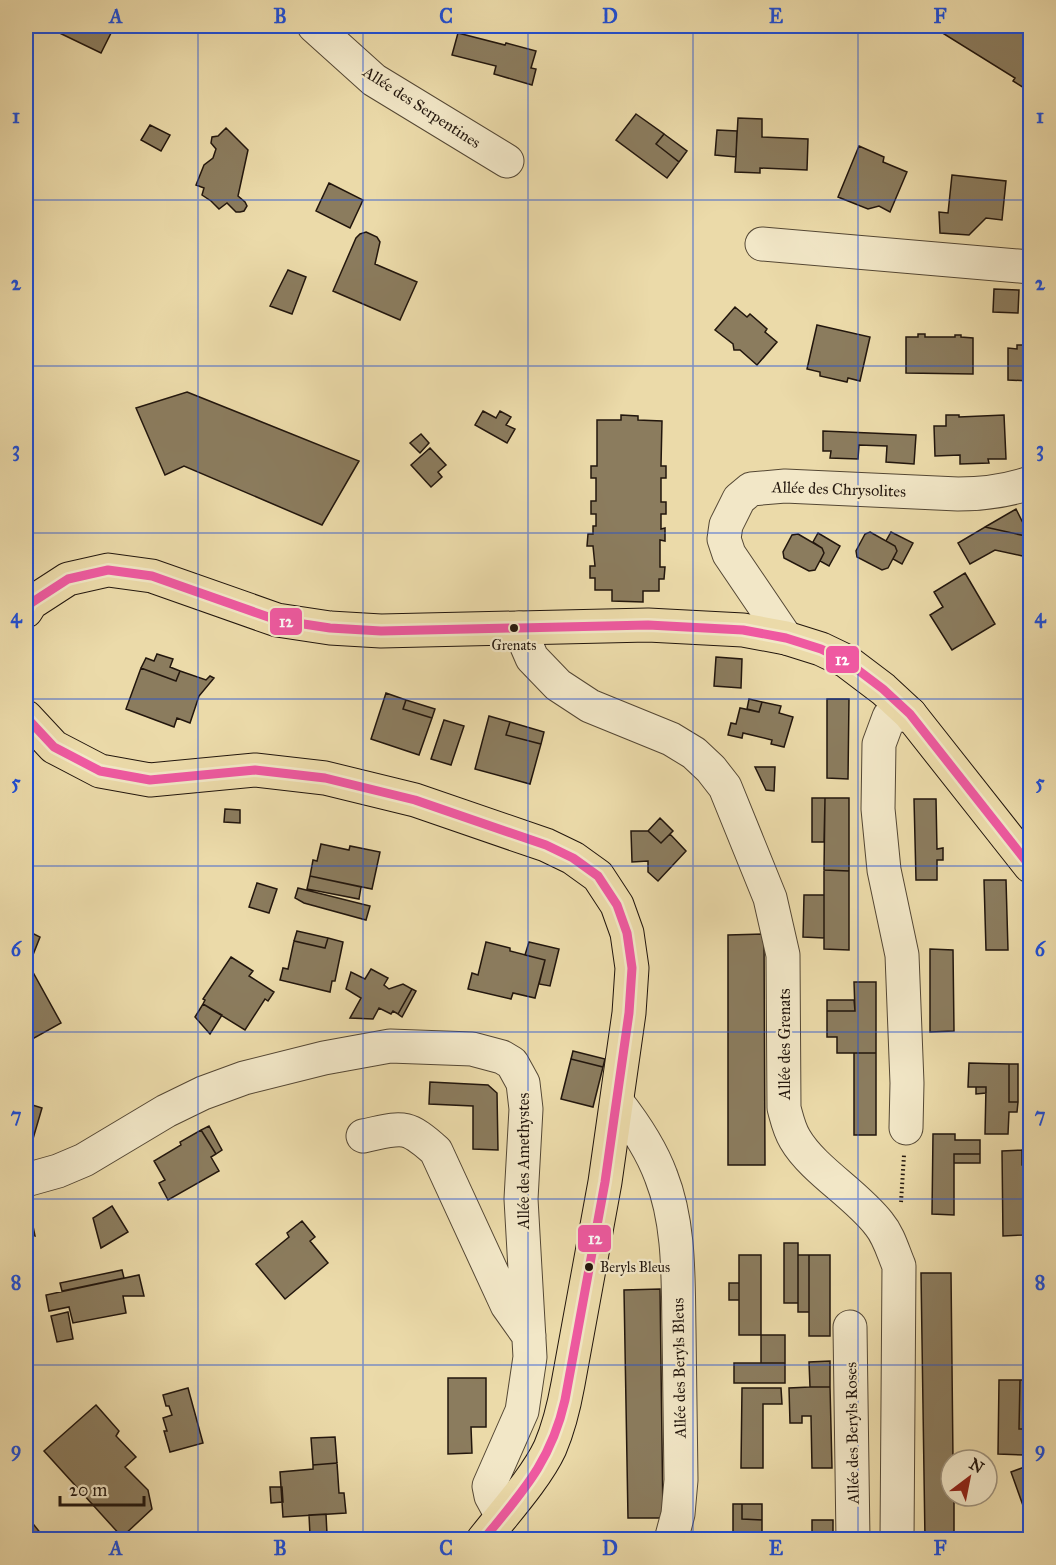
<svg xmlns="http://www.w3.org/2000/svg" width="1056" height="1565" font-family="'IM FELL Great Primer',serif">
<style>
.building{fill:#8b7c5e;stroke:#22160d;stroke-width:1.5}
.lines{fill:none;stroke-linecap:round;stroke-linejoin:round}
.minor-casing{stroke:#544734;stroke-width:35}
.major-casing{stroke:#22160d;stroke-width:35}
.path{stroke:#22160d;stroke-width:4;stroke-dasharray:1.5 3;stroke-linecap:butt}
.minor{stroke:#f2e7c7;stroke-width:33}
.major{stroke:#ebdaa9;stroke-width:33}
.bus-1-casing{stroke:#f2e7c7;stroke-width:14}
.bus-1{stroke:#ef59a1;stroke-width:9}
.grid{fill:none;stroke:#1d4ed8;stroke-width:1.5;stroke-opacity:0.55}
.bus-dot{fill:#22160d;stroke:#f2e7c7;stroke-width:2}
.labels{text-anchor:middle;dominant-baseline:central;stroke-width:4.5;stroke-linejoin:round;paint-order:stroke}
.bus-label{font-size:14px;fill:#22160d;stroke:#f2e7c7}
.street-label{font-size:16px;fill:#22160d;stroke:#f2e7c7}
.line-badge{stroke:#f2e7c7;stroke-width:2}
.badge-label{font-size:16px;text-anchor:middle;font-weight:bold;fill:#fff}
.neatline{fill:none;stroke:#1d4ed8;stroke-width:2}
.grid-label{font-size:20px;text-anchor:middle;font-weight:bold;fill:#1d4ed8}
</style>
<rect width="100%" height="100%" fill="#ebdaa9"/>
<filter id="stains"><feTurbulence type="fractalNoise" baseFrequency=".00333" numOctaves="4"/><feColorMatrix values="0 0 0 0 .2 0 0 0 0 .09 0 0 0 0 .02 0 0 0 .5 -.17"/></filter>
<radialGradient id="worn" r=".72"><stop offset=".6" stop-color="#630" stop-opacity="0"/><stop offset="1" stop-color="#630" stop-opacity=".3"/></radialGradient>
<path class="building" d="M45,26h51l15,7 -10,20z
M924,26h106v34l-5,8 5,4v5l-6,11 -11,-7 2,-3 -82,-51 -2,3z
M458,33l47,12 1,-2 30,8 -5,17 5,1 -4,16 -38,-11 2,-8 -44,-11z
M636,114l28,20 -8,10 23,18 -12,16 -51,-38z
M738,118l24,1v18l46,2 -1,31 -47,-2v5l-25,-1z
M150,125l20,10 -9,16 -20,-11z
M226,128l22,22 -10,46 7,6 2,4 -3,5 -4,1h-4l-9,-9 -8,6 -8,-8 -9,-6 2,-7 -8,-3 8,-20 9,-7 3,-9 -5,-6 1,-6 6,-1z
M717,130l20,1 -1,26 -21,-2z
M664,134l23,17 -8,11 -23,-18z
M859,146l25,11 -1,5 24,10 -17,40 -11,-6 -11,3 -30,-12z
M952,175l54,6 -4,39 -16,-2 -17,17 -29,-2 -1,-21 9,1z
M329,183l34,17 -13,28 -34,-17z
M366,232l11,5 3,5 -5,22 42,18 -17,38 -67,-29 23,-53 4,-4z
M288,270l18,7 -14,37 -22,-8z
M994,289l25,1 -1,23 -25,-1z
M735,307l12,10 3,-3 17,15 -2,3 12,10 -20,23 -17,-15h-6l-1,-6 -18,-14z
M817,325l53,12 -10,44 -12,-3 -1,4 -27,-6v-4l-13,-3z
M918,334h7v3h30v-2h6v2l12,1v36l-67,-1v-36h12z
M1017,345h13v36l-22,-1v-32l9,1z
M187,392l172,69 -37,64 -138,-59 -19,9 -29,-67z
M483,411l13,7 4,-7 11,6 -5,8 9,4 -8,14 -32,-18z
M621,415l17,1v4l24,1 -1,45h5v12h-5v24h5v12h-5v15l4,-1v13l-5,-1v27h5l-1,12h-5v12h-16v11l-31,-1v-11h-17v-12h-5v-12h5l-2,-20h-6l1,-12h5v-8h3v-12h-5v-13h5v-23h-5v-12h6v-46h24z
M946,415h13v2l45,-2 2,44h-18l1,4 -29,1v-9l-25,1 -1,-30h12z
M823,431l93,4 -2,29 -28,-2 1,-16 -28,-1 -1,14 -28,-1 1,-7h-8z
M421,434l8,9 -9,10 -10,-10z
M430,448l16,17 -8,7 4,5 -11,10 -20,-22z
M1016,509l14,28 -45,-10z
M985,527l45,10 -3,20 -32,-7 -25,14 -12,-21z
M870,532l25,14 2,5 -9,17 -6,2 -25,-13 -1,-6 9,-17z
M891,532l22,11 -11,21 -9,-5 4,-8 -2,-5 -9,-5z
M818,533l22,13 -11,20 -9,-5 4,-8 -2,-5 -9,-6z
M798,534l24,14 2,5 -9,17 -6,1 -25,-13 -1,-6 9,-17z
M965,573l30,51 -43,26 -22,-35 13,-8 -9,-15z
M157,654l16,5 -3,8 10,4 -4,10 -35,-13 5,-10 8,3z
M716,657l26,2 -1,29 -27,-2z
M141,668l35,13 4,-10 26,9 4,-4 4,2 -15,18 -9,27 -13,-5 -3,9 -48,-18z
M386,693l20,7 -3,9 29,9 -13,37 -48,-16z
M749,699l13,3 -3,10 -12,-3z
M827,699h22l-1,80 -21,-1z
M406,700l29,9 -3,9 -29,-9z
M762,702l19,4 -2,7 14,4 -9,30 -13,-3 1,-4 -29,-7 -1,5 -14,-3 3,-12 5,1 4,-16 19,4z
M489,716l21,6 -4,13 35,9 -11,40 -55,-15z
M444,720l20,6 -13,39 -20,-6z
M510,722l34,10 -3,12 -35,-9z
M755,767h20l-1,24 -8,-1z
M812,798h13l-1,44h-12z
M825,798h24v73l-25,-1z
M914,799h22l1,50 6,-1v12h-6v20h-21z
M225,809l15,1v13l-16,-1z
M660,818l13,13 -12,12 -13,-12z
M631,831h17l13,12 9,-9 16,17 -28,30 -10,-9v-11l-16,1z
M321,844l28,6 1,-4 30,6 -8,37 -62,-13 3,-16 4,1z
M824,870l25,1v79l-25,-1z
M310,876l51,11 -2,12 -52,-10z
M984,880h22l2,70h-22z
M257,883l20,6 -8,24 -20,-6z
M298,888l72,18 -4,14 -62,-17 -9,-5z
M804,895h20v43l-21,-1z
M26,930l14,7 -11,28 32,58 -34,19z
M297,931l31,7 -3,10 -31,-7z
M764,934l1,231h-37v-230z
M328,938l15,4 -8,39h-3l-2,11 -50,-12 3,-12 5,1 6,-28 31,7z
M486,942l24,6v3l35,9 -10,38 -22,-5 -2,6 -43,-10 4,-16 6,2z
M529,942l30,7 -9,37 -11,-2 6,-24 -20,-5z
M930,949l23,1 1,81 -24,1z
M231,957l22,14 -4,5 25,16 -6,9 -3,-2 -20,31 -42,-26 2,-4 -2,-1z
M371,969l17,9 -4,7 5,4 14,-5 9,5 -14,25 -5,-3 -2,3 -12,-6 -6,11 -23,-1 11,-20 -15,-9 5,-17 14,7z
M854,982h22v71h-39v-16h-10v-26h28z
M412,989l4,2 -14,26 -4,-3z
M827,1000h27l1,11h-28z
M203,1004l19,11 -12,19 -15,-17z
M573,1051l32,8 -2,8 -32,-8z
M854,1053h22v82h-22z
M571,1059l32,8 -10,40 -32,-8z
M969,1063l40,1v38h9l-1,10h-8l-1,22h-23l1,-47h-18z
M1009,1064h9v38h-9z
M430,1082l58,3 9,8 1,57 -25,-1v-43l-44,-2z
M976,1087h10v6l-10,1z
M26,1103l16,5 -14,48 -2,-1z
M209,1126l13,24 -6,4 -15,-24z
M201,1130l15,24 -5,3 8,14 -51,29 -9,-17 6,-3 -11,-19 27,-16 -1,-3z
M933,1134h22v6h25v14h-26v61l-22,-1z
M1022,1150v15l8,-1v56l-7,1v14l-20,1 -1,-85z
M1022,1150h8v14l-8,1z
M954,1154h26v9h-26z
M26,1206l3,1 6,29 -9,-3z
M112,1206l16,26 -27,16 -8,-30z
M1030,1220v15h-7v-14z
M302,1221l13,16 -5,4 18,22 -43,36 -29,-35 33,-27 -2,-4z
M784,1243h14v60h-14z
M739,1255h22v80h-22z
M798,1255h11v57h-11z
M809,1255h21v81h-21z
M122,1270l2,8 -62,13 -2,-8z
M921,1273h30l2,187h-2v36h3v44h-29z
M139,1275l5,21h-21l3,17 -53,10 -4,-16 -20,4 -3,-16z
M729,1283h10v17h-10z
M660,1289l3,229h-35l-4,-228z
M68,1312l5,27 -16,3 -6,-26z
M761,1335h24v28h-24z
M830,1361v26h-20l-1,-25z
M734,1363h51v20h-51z
M448,1378h38v49h-15l1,26 -24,1z
M999,1380h21l-1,49h6l-1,26 -26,-1z
M1020,1380h6l-1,49h-6z
M810,1387h20l2,81h-20l-1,-52h-9v7h-12l-1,-35z
M188,1388l15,55 -33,9 -6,-21h3l-4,-13 9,-3 -3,-9h-3l-3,-11z
M742,1388h39l1,16h-19v64h-22z
M96,1405l23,26 -3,5 20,21 -11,10 23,23 4,19 -30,28 -78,-86z
M335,1437l2,26 -24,2 -2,-27z
M337,1463l2,30h5l2,20 -63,4 -3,-45 33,-3v-4z
M1030,1465v60l-19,-53z
M270,1487h12l1,15 -12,1z
M733,1504h9v15l20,1v20h-21l1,-6h-9z
M742,1504h20v16l-20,-1z
M326,1514l1,20 -17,1 -1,-20z
M26,1515l20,25h-20z
M812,1520h21v20h-21z"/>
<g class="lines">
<g class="minor-casing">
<path id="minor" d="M314,26l60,54 133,81
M762,244l268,23
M519,628l13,30 26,27 32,21 81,33 23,14 17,16 14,18 45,111 13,57 1,153c3,11 5,21 11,31 18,31 61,55 84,85 10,12 14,28 20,42l-2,274
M786,638l-57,-84 -5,-15 2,-14 13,-26 12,-10 34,-3 173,8c25,0 48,-3 72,-11
M617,1102c18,23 34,47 44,74 19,48 17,103 18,154 1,50 1,100 2,150l-3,34 -7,26
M906,1128l1,-45 -5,-128 -18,-85 -6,-61 1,-65 10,-27 21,-3
M363,1136c39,-8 42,-13 73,15l71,154 22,31
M26,1180l32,-9 26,-11 82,-49 37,-18 41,-15 80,-20 66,-12 82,3 30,8 10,6 11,20 3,26 -5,90 9,158 -8,54 -33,75 2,10 11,20
M850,1327l3,213"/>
</g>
<g class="major-casing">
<path id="major" d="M26,611l5,-8 37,-24 40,-9 44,6 125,44 53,8 51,3 267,-6 95,5 43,8 35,11 25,12 37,28 27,25 120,152
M26,717l28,30 46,24 50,9 105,-10 70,8 90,22 131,45 27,13 25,18 19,29 10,28 5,35 -3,45 -24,169 -37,202c-4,22 -9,43 -18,64 -14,30 -46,65 -67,92"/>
</g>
<path class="path" d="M901,1202l3,-47"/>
<use href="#minor" class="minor"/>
<use href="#major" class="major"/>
<g class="bus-1-casing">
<path id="bus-1" d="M26,611l5,-8 37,-24 40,-9 44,6 125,44 53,8 51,3 267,-6 95,5 43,8 35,11 25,12 37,28 27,25 120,152
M26,717l28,30 46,24 50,9 105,-10 70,8 90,22 131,45 27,13 25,18 19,29 10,28 5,35 -3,45 -24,169 -40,218c-14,62 -43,92 -82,140"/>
</g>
<use href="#bus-1" class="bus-1"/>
</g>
<path class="grid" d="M198,26v1514M363,26v1514M528,26v1514M693,26v1514M858,26v1514M26,200h1004M26,366h1004M26,533h1004M26,699h1004M26,866h1004M26,1032h1004M26,1199h1004M26,1365h1004"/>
<g class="bus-dot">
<circle cx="514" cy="628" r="5"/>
<circle cx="589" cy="1267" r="5"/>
</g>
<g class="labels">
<g class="bus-label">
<text x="514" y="645">Grenats</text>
<text x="600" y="1267" text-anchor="start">Beryls Bleus</text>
</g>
<g class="street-label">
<text transform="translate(422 107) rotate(33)">Allée des Serpentines</text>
<text transform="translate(839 489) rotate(2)">Allée des Chrysolites</text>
<text transform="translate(784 1044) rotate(-90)">Allée des Grenats</text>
<text transform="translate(523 1161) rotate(-90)">Allée des Amethystes</text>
<text transform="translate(679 1368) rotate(-91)">Allée des Beryls Bleus</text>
<text transform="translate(852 1433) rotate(-91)">Allée des Beryls Roses</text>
</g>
</g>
<g class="line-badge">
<rect x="269" y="607" width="34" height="29" rx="6" fill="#ef59a1"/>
<rect x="825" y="645" width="35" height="29" rx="6" fill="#ef59a1"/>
<rect x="577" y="1224" width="35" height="29" rx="6" fill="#ef59a1"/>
</g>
<g class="badge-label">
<text x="286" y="627">12</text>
<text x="842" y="665">12</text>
<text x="595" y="1244">12</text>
</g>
<rect width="1056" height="1565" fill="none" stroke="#ebdaa9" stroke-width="66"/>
<g transform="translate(969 1478) rotate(32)"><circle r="28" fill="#f2e7c7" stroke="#9f937d" stroke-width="1.5"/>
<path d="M0-4.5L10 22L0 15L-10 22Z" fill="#8f2418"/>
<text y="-9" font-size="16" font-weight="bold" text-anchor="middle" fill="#22160d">N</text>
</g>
<path d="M60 1496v9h84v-9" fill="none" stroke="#22160d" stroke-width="3"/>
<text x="69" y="1496" font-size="18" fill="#22160d" stroke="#f2e7c7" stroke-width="4.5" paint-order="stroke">20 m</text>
<rect x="33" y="33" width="990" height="1499" class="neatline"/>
<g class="grid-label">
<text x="116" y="23">A</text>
<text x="280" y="23">B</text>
<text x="446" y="23">C</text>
<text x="610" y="23">D</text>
<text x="776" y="23">E</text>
<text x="940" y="23">F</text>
<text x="16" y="123">1</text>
<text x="1040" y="123">1</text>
<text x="16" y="290">2</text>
<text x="1040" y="290">2</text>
<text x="16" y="456">3</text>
<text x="1040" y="456">3</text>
<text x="16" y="623">4</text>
<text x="1040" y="623">4</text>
<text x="16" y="789">5</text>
<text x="1040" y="789">5</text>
<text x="16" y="956">6</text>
<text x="1040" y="956">6</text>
<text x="16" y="1122">7</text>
<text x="1040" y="1122">7</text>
<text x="16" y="1289">8</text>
<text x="1040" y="1289">8</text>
<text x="16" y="1456">9</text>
<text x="1040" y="1456">9</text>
<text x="116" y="1555">A</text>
<text x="280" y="1555">B</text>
<text x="446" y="1555">C</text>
<text x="610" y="1555">D</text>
<text x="776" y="1555">E</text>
<text x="940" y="1555">F</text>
</g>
<rect width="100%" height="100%" filter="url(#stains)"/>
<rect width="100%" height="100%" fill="url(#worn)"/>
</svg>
